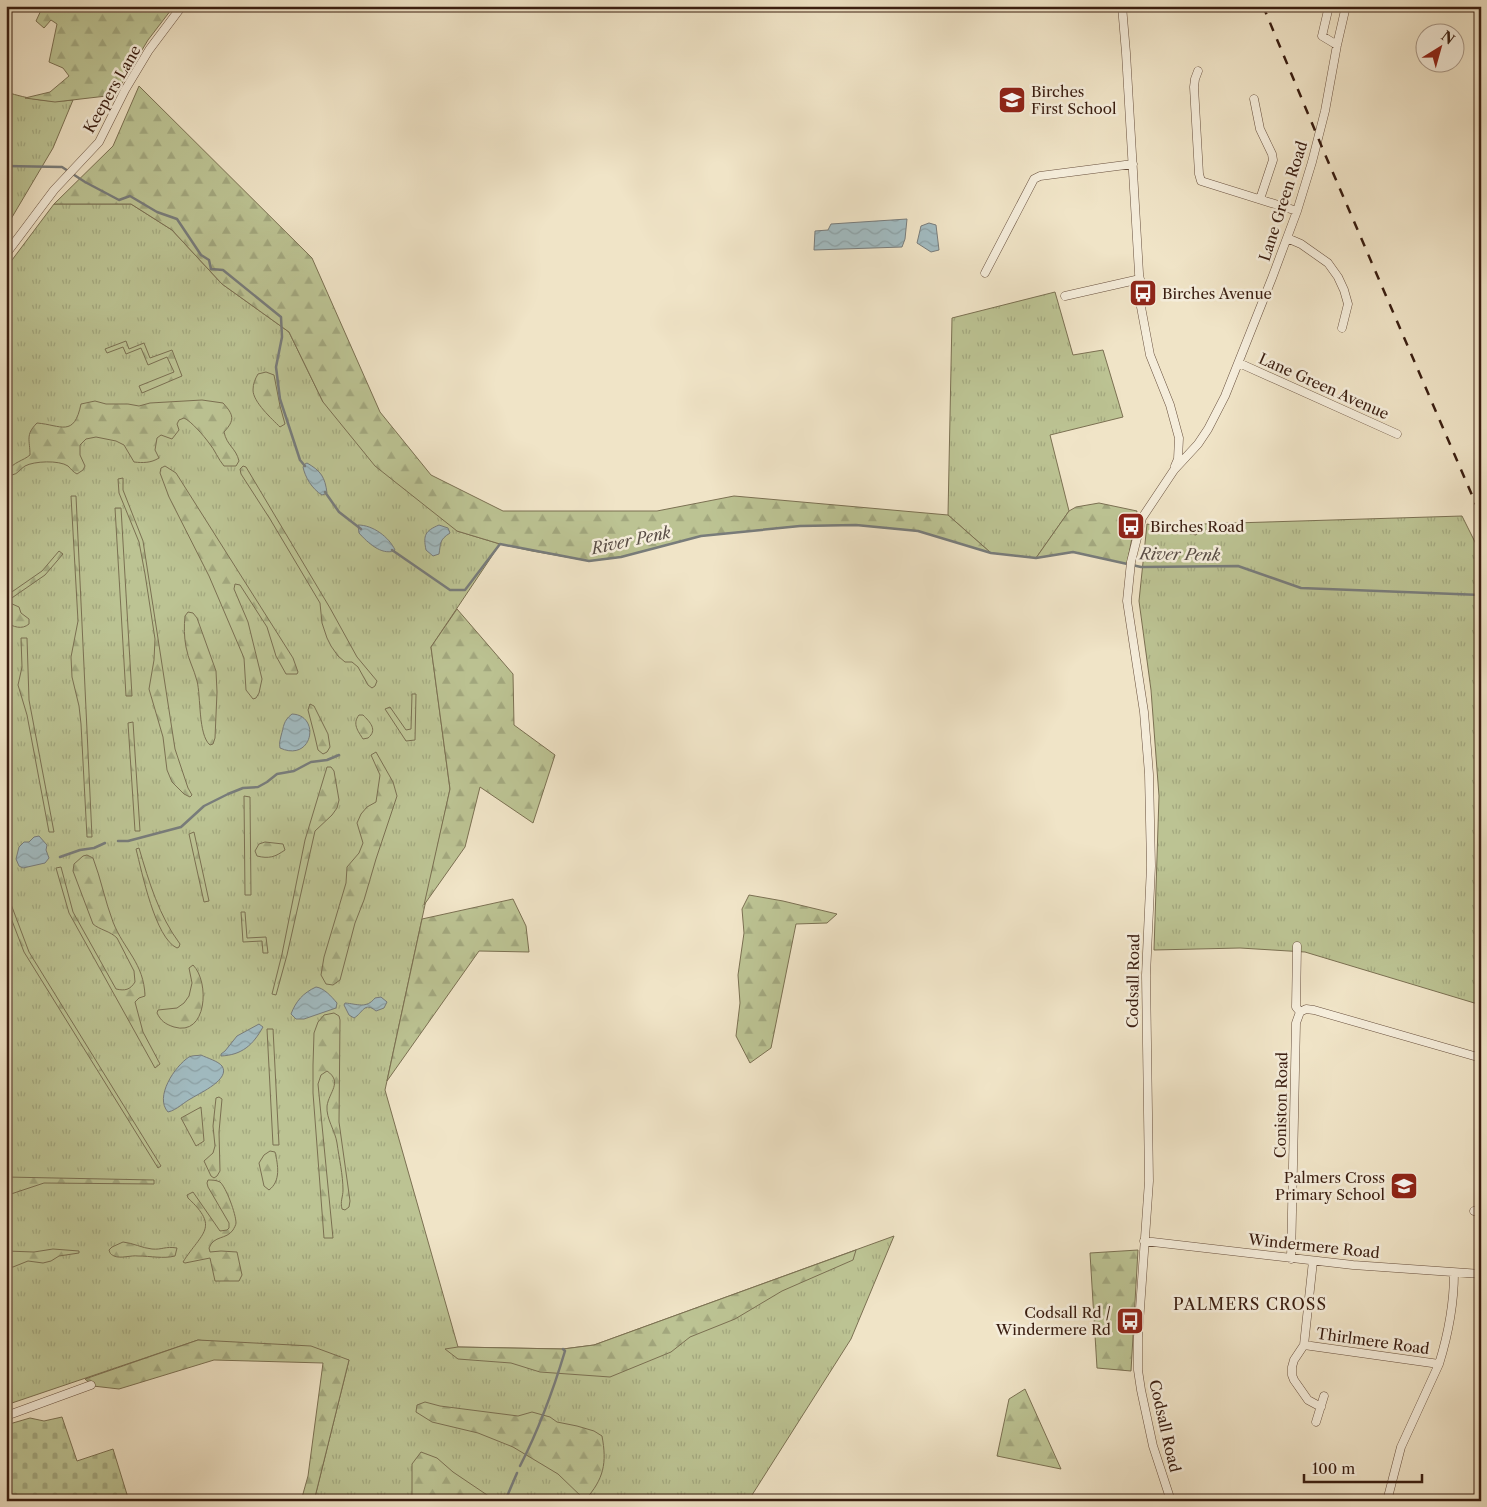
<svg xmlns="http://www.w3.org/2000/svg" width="1487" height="1507" font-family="'Libre Caslon Text',serif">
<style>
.grass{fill:url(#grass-tufts);stroke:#7b7052}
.forest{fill:url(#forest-firs);stroke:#7b7052}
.cemetery{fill:url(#cemetery-stones);stroke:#7b7052}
.water{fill:url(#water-waves);stroke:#787c7b}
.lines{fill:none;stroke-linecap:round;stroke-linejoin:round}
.stream{stroke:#787c7b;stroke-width:2.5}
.minor-casing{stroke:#68503e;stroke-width:9}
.minor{stroke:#f5eddb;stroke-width:8}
.rail{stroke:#3a1e11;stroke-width:2.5;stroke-dasharray:9 9;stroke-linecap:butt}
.labels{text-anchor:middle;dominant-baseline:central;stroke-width:5;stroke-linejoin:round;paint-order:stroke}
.street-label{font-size:15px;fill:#3a1e11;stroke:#f5eddb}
.poi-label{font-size:15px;fill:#3a1e11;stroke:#f5eddb;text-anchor:start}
.water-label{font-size:16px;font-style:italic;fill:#594d46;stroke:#f5eddb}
.neighbourhood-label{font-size:16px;letter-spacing:1px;fill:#3a1e11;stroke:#f5eddb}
</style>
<defs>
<pattern id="grass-tufts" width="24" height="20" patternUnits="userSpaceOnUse" patternTransform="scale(1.25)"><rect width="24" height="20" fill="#bcc393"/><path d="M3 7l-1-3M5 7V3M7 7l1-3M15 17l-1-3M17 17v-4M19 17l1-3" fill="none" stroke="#a2a77e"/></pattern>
<pattern id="forest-firs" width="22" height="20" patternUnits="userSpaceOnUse" patternTransform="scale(1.25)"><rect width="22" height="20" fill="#bcc393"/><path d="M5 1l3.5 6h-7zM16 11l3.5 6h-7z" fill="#a2a77e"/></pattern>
<pattern id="cemetery-stones" width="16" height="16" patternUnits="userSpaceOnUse" patternTransform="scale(1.25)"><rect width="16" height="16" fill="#bcc393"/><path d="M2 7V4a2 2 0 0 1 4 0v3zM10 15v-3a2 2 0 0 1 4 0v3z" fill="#a2a77e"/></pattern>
<pattern id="water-waves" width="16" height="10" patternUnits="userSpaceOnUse" patternTransform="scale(1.25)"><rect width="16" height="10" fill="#a1bbc1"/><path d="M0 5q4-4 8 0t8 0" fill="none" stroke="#8ba0a5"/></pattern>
</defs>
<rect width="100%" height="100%" fill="#f0e4c7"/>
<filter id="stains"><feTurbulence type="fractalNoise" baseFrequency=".004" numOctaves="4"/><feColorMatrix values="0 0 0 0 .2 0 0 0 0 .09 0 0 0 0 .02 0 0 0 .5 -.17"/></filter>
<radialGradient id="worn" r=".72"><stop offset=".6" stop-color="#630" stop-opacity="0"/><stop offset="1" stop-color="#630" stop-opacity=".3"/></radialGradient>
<path class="grass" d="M6,92c23,7 43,11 67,8l-20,48 -45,76h-2z
M54,204h77l41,26 50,54 67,48 34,70 134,129 43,13 -69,103 19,142 -65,301 73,257 105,2 31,-4 300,-109 -43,103 -99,156 10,6h-448l35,-141 -151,-20 -192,65v-1137z
M1055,292l18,63 30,-5 20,67 -73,18 19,76 -33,47 -45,-5 -43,-38 4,-197z
M1462,516l19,38v451l-176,-53 -65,-4 -86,2 5,-154 -8,-106 -12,-89 8,-77 49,11 6,-11z"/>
<path class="forest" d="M43,6h131l-26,34 -33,55 -60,7 -30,-4 25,-6 19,-16 -6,-8 -14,-6 8,-38 -6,-4 -7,8 -8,-7z
M139,86l173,172 68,154 51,63 72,36h154l77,-15 214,19 43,38 -73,-22 -62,-6 -56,1 -99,10 -80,21 -32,4 -57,-10 -32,-7 -43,-13 -82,-65 -52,-64 -34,-70 -67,-48 -50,-54 -41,-26h-77l59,-58z
M126,341l3,8 15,-6 6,15 22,-8 10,26 -40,17 -3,-7 35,-14 -7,-15 -19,8 -7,-17 -15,6 -3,-7 -16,6 -2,-4z
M266,372l8,3 6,31 5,18 -5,3c-8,-8 -27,-25 -27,-37 0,-6 2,-11 5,-16z
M202,400l21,3c11,12 12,17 1,29 3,14 12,16 15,29l-3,5h-12c-6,-7 -9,-16 -15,-23 -5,-7 -18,-22 -25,-25l-5,2 -2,4 2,6 -7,9 -11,-4 -4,3 -2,12 4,8c-8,5 -16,5 -25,4l-10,-17 -8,-4 -20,-4 -10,2 -6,6v10l5,11 -2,4 -6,4c-4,-2 -6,-5 -9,-8 -9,-6 -34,-5 -43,0 -5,3 -7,8 -13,9l-4,-4c5,-9 15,-10 22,-16 0,-15 -5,-20 7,-32 24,2 37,15 44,-19l14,-3 11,3h22l11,2 11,-3z
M165,466l11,7 117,185 5,14 -1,2h-11l-10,-18 -9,-29 -27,-42 -5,-1 -1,5 14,33 14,57 -3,14 -3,5 -3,1 -7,-9 -2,-32 -35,-82 -40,-79 -9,-24 1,-5z
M243,466l3,1 84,141 27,49 20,24 -2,5 -3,2 -4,-3 -10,-18 -6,-5h-7l-7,-6 -7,-10 -4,-8 -5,-15 -2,-20 -50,-84 -29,-45 -1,-5z
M123,478v12l20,51 32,208 13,39 4,7 -2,2 -6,-3 -12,-12 -5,-12 -4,-33 -14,-48 5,-29 1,-21 -10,-65 -6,-32 -20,-49 -1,-14z
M71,496h5l16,341h-5l-6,-113 -2,-18 -7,-29 -1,-20 7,-36z
M1099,503l38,8 -10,53 -54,-12 -37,6 33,-47 7,-4z
M115,508h6l11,188h-6z
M59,551l4,3 -18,21 -39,27v-6l36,-25z
M10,603l9,4 2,6 8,6v5c-7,6 -16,3 -23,-2v-17z
M457,609l56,65 1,51 41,30 -22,68 -53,-36 -15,60 -41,58 26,-116 -19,-142z
M188,612l5,1 4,5 19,53 1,21 -2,46 -2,6 -3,1c-12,-10 -9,-49 -13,-64 -3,-12 -9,-22 -11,-34 -2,-10 -2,-21 -1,-31z
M21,638h6l2,62 25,132h-5l-22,-117 -9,-30 4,-18z
M412,694h4l-1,46 -9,1 -21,-32 5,-2 16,23 5,-1z
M310,704l4,2 14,28 2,13 -3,5 -4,2 -5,-4 -3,-13 -7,-27z
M359,715h4c7,7 15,15 5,23l-5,1c-5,-8 -11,-15 -4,-24z
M133,722l7,109h-5l-7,-108z
M376,752l17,30 4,14 -21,63 -12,41 -9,23 -15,57 -7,5 -7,-1 -5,-9 3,-18 22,-74 1,-16 12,-14 4,-10 -6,-20 4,-9 6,-7 9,-5 4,-27 -9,-20z
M327,767h4l3,4 5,29 -2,8 -5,7 -17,16 -28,124 -11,40 -4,-1 10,-40 23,-114z
M244,796l6,1 1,98h-6z
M194,832l15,69 -5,1 -15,-68z
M265,842l18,2 2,6c-10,7 -16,9 -28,6l-2,-5 4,-7z
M139,848c10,34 20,68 41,96l-1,3 -2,1c-22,-10 -35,-76 -41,-99z
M87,855l6,3c8,21 12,43 20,64 11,28 31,41 32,74l-6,2 -4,4 8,30 17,32 -5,4 -86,-155 -13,-45 5,-1 12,45 43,77c9,2 14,1 19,-7l-1,-11 -17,-33c-7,-7 -17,-8 -24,-14l-20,-53 1,-7 9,-8z
M6,891l23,61 132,214 -3,2 -134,-216 -18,-47z
M749,895l34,6 54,13 -10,9 -31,1 -25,124 -21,15 -14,-27 4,-33 -2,-28 6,-42 -2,-24z
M513,899l13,27 3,26 -50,-1 -92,130 35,-162z
M241,912h4l2,26 19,-1 2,16h-5l-1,-12 -19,1z
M193,965c17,17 14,72 -19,62 -9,-3 -13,-6 -17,-14l1,-3 19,-2 7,-5 5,-7 3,-13 -3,-15z
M334,1013l5,3 1,4 -1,102 11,79 -1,6 -4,3 -3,-1c-2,-8 1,-12 1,-19 0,-15 -4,-32 -6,-47 -2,-13 -11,-24 -10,-37 2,-14 16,-24 0,-35l-6,4 -3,9 15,154h-9l-11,-145v-28l1,-32 4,-11 6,-7z
M267,1029h6l6,116h-6z
M219,1097l3,2 -3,33 1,39 -3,5 -3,2 -3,-2 -7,-15 9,-8 2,-7 -2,-20 3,-28z
M201,1107l3,34 -8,5 -15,-28z
M270,1151l5,1c3,13 6,29 -6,38l-5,-4 -5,-23 5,-8z
M6,1177l148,3v4l-110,-1 -36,12 -2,-1z
M208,1180c4,0 8,0 12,2 6,5 16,32 16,41 0,2 -2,5 -3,7 -7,10 -19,5 -24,18l1,4 11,-1 16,1 5,23 -3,6h-24l-5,-23 -25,5 -2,-1c19,-30 37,-34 5,-64l-1,-3 6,-3 27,39 7,-1 2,-2v-5l-21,-36 -1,-4z
M123,1242c10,1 19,6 29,7 10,1 13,-3 25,-1l-2,8c-12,3 -24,0 -37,0 -7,-1 -17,3 -24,0 -4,-2 -4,-3 -5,-6l3,-3z
M53,1249l26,2v2l-20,3 -8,5 -8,2 -15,-2 -15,6h-7v-16l28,1z
M856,1250l-3,10 -71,31 -47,28 -45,18 -19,15 -61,25 -70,-5 -29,-9 -53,-4 -13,-10 13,-2 105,2 31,-4z
M1138,1250l-7,121 -34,-3 -7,-115z
M198,1340l113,6 38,14 -35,141h-13l7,-25 15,-113 -109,-3 -95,29 -26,-3 -8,-7z
M1025,1389l36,80 -64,-13 12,-57z
M425,1402l15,4 78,10 14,-4 18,5 7,5 20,4 17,5 8,5c5,27 2,43 -17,64l-27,-26 -45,-27 -35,-14 -46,-11 -16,-10 1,-7z
M421,1452l16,6 16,14 43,29h-84v-37z"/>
<path class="cemetery" d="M62,1417l15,44 36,-12 16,52h-123v-76l24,-7 14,3z"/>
<path class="water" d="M907,219l-2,20 -3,8 -88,3 1,-19 13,-1 3,-6z
M929,223l7,2 3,25 -8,2 -14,-9 4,-17z
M307,463c14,8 18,14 20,30l-5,2c-10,-6 -17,-18 -19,-28l2,-3z
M358,525c15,0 31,12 37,25l-1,1c-13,4 -26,-8 -35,-18z
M439,525l9,3 2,5c-11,7 -9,10 -11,21l-6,2 -7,-6c-3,-15 -1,-19 13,-25z
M292,714c29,1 21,49 -12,34 -1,-5 0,-7 1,-12 3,-10 2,-15 11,-22z
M39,836l8,9 -1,5 3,8 -4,5 -22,5 -4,-2 -3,-7 3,-12 5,-5h5l5,-5z
M316,987c8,1 15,9 21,16l-1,5 -32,11h-8l-5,-5c5,-13 12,-21 25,-27z
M381,997l6,5 -3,6 -8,3c-12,-10 -13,2 -22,7l-5,-3 -5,-10 1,-2c13,1 21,6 30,-5z
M259,1024l4,3c-10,18 -21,28 -42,29v-2l4,-3 12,-15z
M201,1055c6,3 17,6 21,11 9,13 -22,27 -30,32 -8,4 -15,12 -24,14 -14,-15 7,-46 21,-55 4,-2 8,-1 12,-2z"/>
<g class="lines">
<path class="stream" d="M6,166l56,1 23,15 34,18 11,-4 27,16 20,7 24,36 8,5 2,9 12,1 58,47 1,20 -6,30 4,32 20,61 5,6
M325,492l14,20 22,17
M392,550l58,40h15l35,-46 89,17 32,-4 80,-21 99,-10 56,-1 62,6 73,22 45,5 37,-6 68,15 97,-1 63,22 180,7
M118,841h10l53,-14 23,-21 24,-12 15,-6 15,-1 9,-5 10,-8 17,-3 17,-9 16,-2 12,-5
M60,857l20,-7 14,-2 11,-5
M520,1466c19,-37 33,-75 45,-115l-2,-2
M505,1501l12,-28"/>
<g class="minor-casing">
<path id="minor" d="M1122,6l4,47 15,254 9,48 20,50 9,33 -1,21 -3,7
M1329,6l-7,30 15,9
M1198,71l-3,8 -1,8 5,87 2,7 96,30
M1254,99l6,30 12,25 1,6 -13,39
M1287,238l14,6 27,19 10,14 6,13 4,14 -6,24
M6,254l48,-64 45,-48 26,-52 24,-40 33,-44
M985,273l49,-94 6,-3 93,-12
M1065,296l75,-17
M1239,363l158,71
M1300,1012l6,-3 8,1 167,48
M1474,1211l7,1
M1144,1241l209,24 128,9
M1291,1259l5,-236 4,-11 -4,-5 1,-61
M1313,1261l-9,84 -10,15 -2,7v8l2,5 14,20 13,7
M1304,1345l135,19
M6,1416l85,-31
M1316,1422l8,-26
M1171,1501l-18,-55 -12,-56 -3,-20v-33l11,-156 -3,-206 5,-109 -2,-92 -5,-62 -17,-111 4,-39 11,-44 32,-48 24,-26 10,-15 17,-33 47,-118 25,-67 15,-49 13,-51 12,-66 9,-39
M1387,1501l14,-54 38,-83c9,-29 15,-61 15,-91"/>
</g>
<use href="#minor" class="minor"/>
<path class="rail" d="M1263,6l61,146 157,364"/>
</g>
<defs>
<g id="school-square" transform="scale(1.4375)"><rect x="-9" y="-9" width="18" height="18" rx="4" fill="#8f2418" stroke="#f5eddb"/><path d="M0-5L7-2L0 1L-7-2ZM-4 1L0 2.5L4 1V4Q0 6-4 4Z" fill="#fff"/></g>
<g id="bus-square" transform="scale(1.4375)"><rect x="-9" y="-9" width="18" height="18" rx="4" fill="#8f2418" stroke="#f5eddb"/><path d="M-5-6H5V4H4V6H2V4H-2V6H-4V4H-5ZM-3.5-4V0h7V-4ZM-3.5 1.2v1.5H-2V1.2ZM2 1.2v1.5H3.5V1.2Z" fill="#fff"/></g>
</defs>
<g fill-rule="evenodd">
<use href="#school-square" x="1012" y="100"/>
<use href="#bus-square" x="1143" y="293"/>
<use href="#bus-square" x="1131" y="526"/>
<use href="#school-square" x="1404" y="1186"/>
<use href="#bus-square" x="1130" y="1321"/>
</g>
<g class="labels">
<g class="street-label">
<text transform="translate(112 89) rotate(-60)">Keepers Lane</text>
<text transform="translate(1283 201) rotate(-72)">Lane Green Road</text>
<text transform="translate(1324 386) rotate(24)">Lane Green Avenue</text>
<text transform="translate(1133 981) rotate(-89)">Codsall Road</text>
<text transform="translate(1281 1105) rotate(-89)">Coniston Road</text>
<text transform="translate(1314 1246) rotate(6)">Windermere Road</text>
<text transform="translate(1373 1341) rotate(8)">Thirlmere Road</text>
<text transform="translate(1165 1426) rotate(77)">Codsall Road</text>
</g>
<g class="poi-label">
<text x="1031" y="91">Birches<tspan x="1031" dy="17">First School</tspan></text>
<text x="1162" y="293">Birches Avenue</text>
<text x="1150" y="526">Birches Road</text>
<text x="1385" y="1177" text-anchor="end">Palmers Cross<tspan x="1385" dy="17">Primary School</tspan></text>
<text x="1111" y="1312" text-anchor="end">Codsall Rd /<tspan x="1111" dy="17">Windermere Rd</tspan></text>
</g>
<g class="water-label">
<text transform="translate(631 540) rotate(-12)">River Penk</text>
<text transform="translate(1180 554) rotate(1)">River Penk</text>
</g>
<g class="neighbourhood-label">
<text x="1250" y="1304">PALMERS CROSS</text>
</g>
</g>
<rect width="1487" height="1507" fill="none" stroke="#f0e4c7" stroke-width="25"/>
<rect x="8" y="8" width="1472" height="1492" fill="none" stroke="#3a1e11" stroke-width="2.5"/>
<rect x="12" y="12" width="1462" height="1482" fill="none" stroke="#3a1e11"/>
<g transform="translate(1440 48) rotate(37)"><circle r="24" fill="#f5eddb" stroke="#aa9a8a"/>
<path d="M0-4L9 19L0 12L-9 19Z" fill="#8f2418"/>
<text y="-8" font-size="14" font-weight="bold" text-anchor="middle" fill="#3a1e11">N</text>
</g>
<path d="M1304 1474v8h118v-8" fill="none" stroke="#3a1e11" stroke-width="2.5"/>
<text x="1312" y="1474" font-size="15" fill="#3a1e11" stroke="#f5eddb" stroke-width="4" paint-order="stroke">100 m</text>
<rect width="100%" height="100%" filter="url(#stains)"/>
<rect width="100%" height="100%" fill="url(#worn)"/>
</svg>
